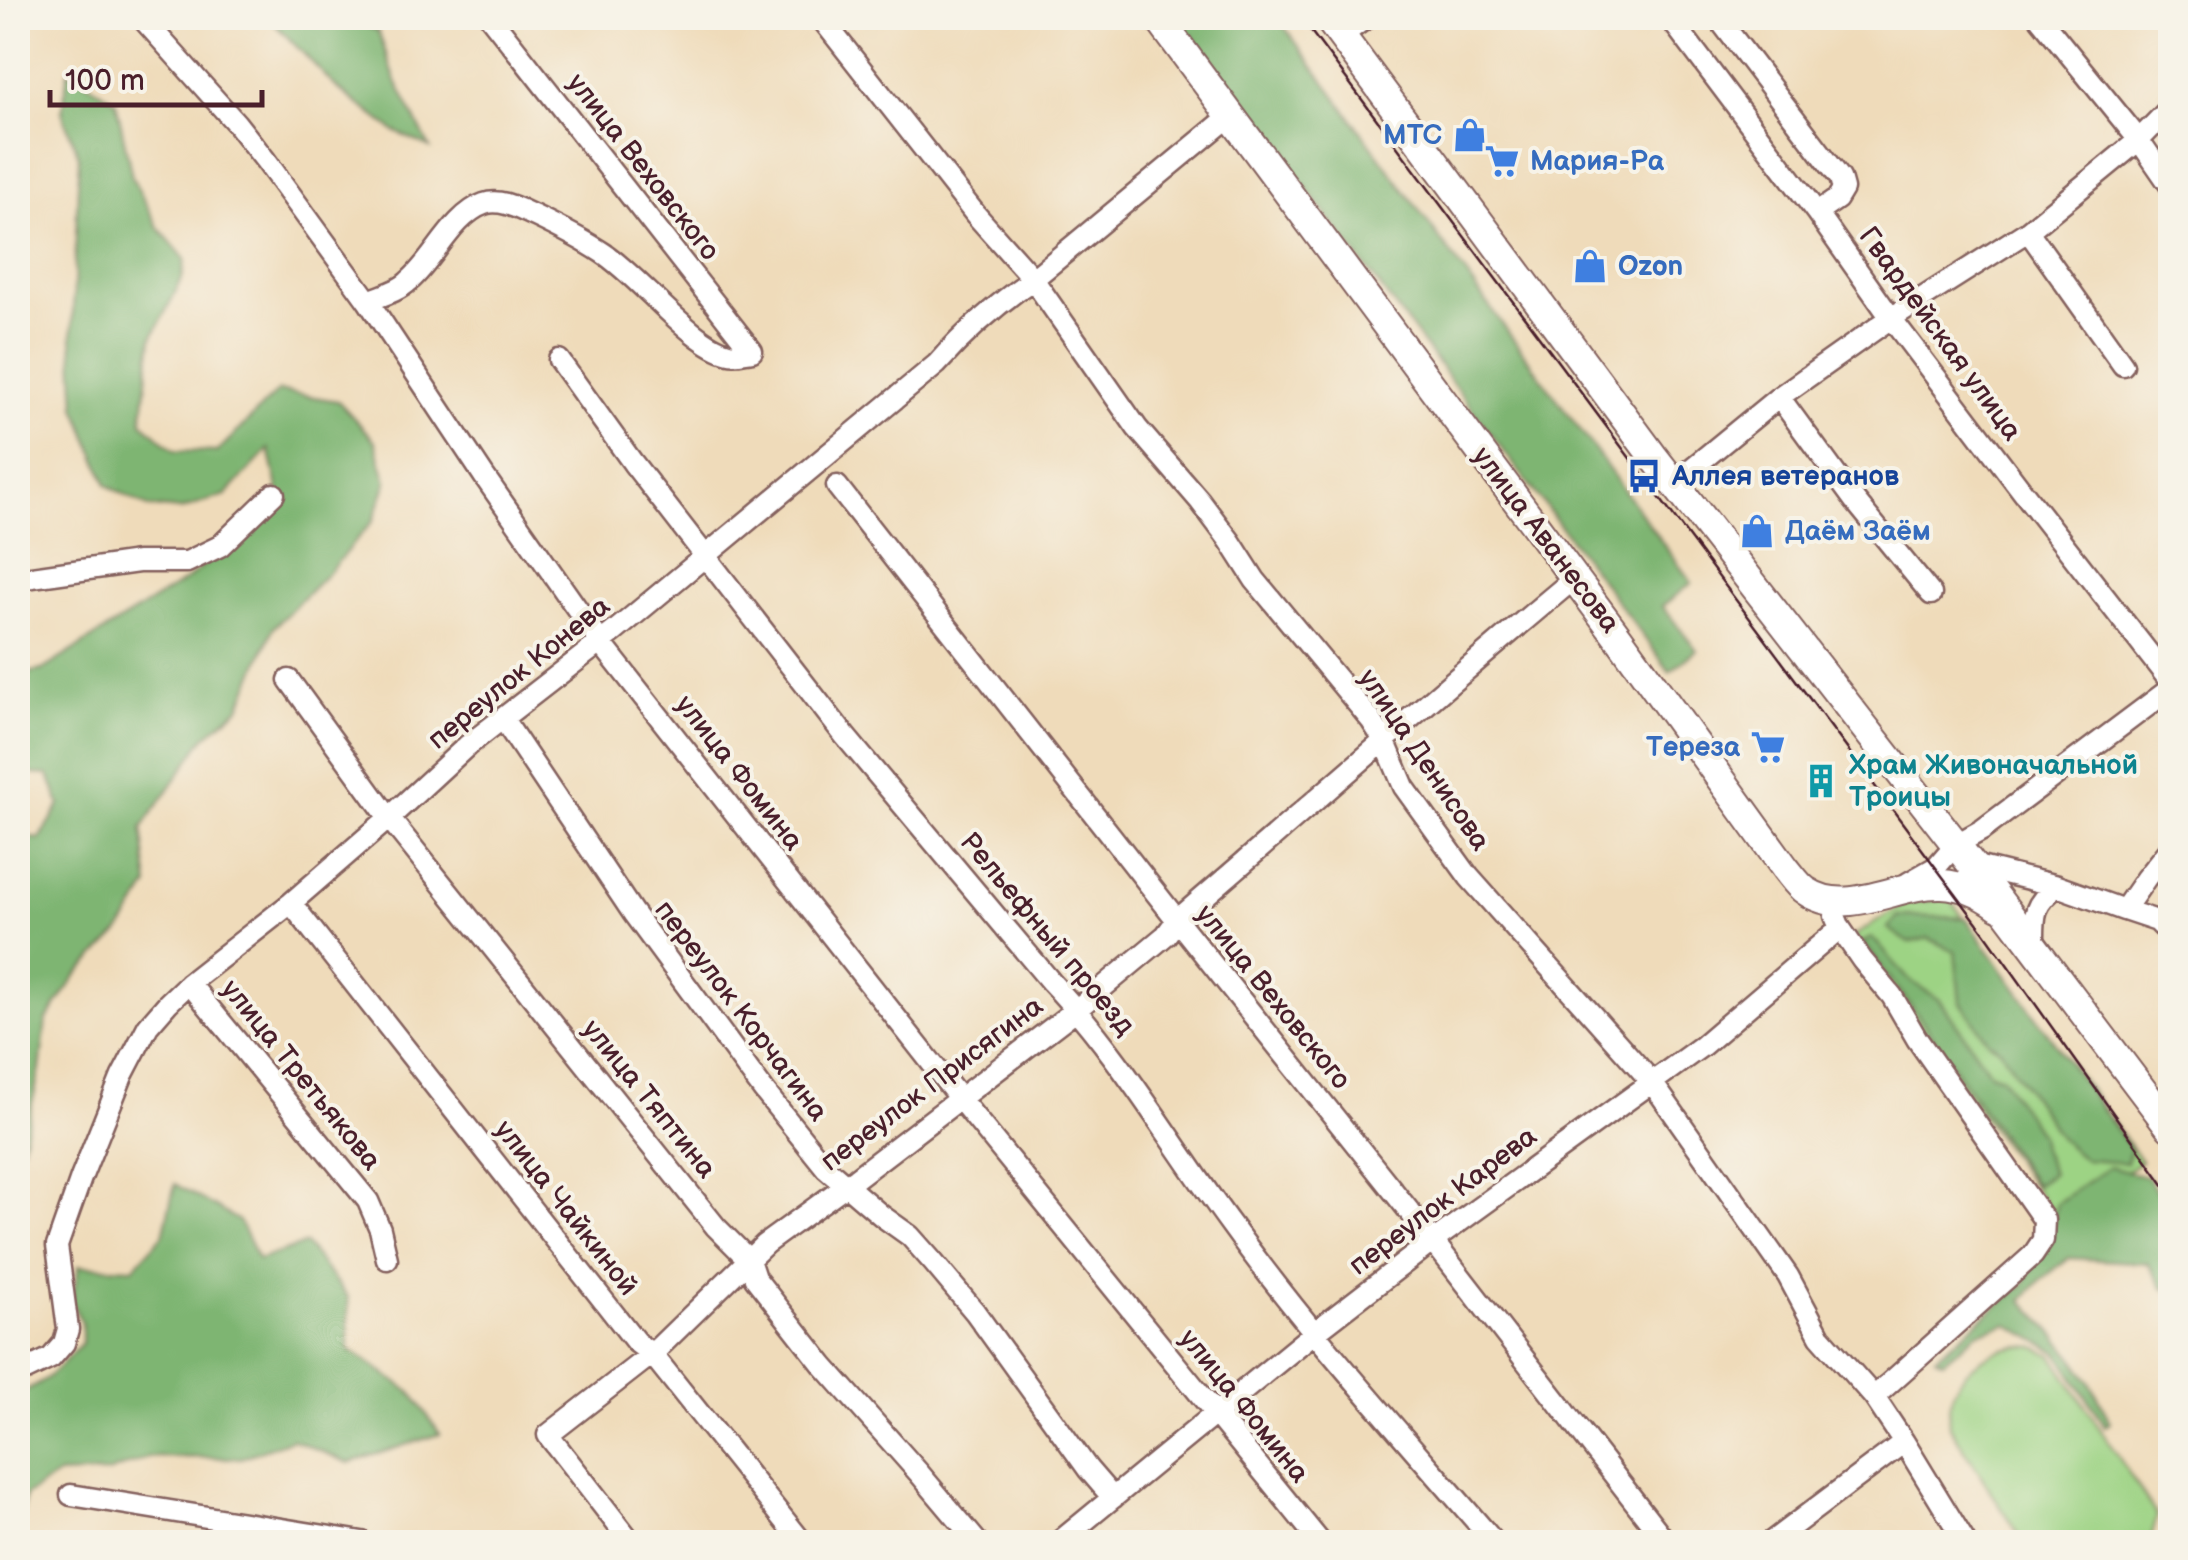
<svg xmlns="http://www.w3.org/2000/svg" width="2188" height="1560" font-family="'Balsamiq Sans',sans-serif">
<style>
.green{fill:#9dd384;stroke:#747958;stroke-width:2.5}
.forest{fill:#7eb572;stroke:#646a4e;stroke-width:2.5}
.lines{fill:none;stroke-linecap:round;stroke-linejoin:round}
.minor-casing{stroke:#84615d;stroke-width:25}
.highway-casing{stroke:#84615d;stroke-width:32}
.minor{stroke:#fff;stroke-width:20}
.highway{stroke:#fff;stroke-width:28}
.tram{stroke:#4a1f2b;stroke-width:2.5}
.labels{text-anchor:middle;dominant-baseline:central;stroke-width:8;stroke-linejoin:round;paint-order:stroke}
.shop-label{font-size:28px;font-weight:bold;fill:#366cbe;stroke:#f7f3e8;text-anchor:start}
.street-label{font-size:28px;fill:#4a1f2b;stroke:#f7f3e8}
.transit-label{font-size:28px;font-weight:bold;fill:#164399;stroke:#f7f3e8;text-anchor:start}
.culture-label{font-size:28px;font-weight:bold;fill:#0d838f;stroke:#f7f3e8;text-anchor:start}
</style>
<rect width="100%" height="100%" fill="#f7f3e8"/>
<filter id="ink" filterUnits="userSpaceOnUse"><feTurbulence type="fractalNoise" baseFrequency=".01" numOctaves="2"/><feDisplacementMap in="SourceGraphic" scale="20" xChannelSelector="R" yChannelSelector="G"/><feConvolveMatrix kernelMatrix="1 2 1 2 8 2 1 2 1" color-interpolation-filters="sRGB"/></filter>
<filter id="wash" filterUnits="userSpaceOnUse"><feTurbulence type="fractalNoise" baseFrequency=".0048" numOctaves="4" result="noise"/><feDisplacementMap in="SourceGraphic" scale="40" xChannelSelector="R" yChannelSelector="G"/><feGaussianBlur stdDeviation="2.25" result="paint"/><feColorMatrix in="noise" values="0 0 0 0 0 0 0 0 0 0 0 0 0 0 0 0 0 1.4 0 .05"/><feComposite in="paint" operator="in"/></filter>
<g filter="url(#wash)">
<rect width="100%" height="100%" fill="#efdbba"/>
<path class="green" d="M1949,898l192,263 -83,60 -204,-285 52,-33z
M2019,1346l16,1 17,8 105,161 -7,26h-127l-74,-117c-5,-43 31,-74 70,-79z"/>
<path class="forest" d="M269,18h81l28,13 18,50 34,67 -36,-17 -58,-44z
M1178,18h100l414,565 -30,23 35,44 -27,22z
M68,71l48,30 16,76 26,50 27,32 -3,20 -30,59 -10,84 33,29 42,1 61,-61 60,10 37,40 12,41 -14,39 -45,52 -55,55 -33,79 -36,31 -62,90 7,57 -29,47 -44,44 -30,45 -6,49 -18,77 -4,2v-314l22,4 20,-34 -11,-30 -31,-2v-98l24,-5 147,-92 91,-81 -11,-48 -43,46 -45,15 -33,-3 -41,-22 -31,-78 -4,-68 7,-182 -17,-45z
M1898,916l68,2 164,231 -3,14 -41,-3 -24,-19 -62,-92 -12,-8 -28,-40 -5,-50 -27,-13 -19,5 -21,-15z
M1872,937l37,43 31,20 50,73 12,4 38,58 2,14 10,24 -17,12 -112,-163 -60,-80z
M2109,1167l38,10 23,33v81l-7,-3 -15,-25 -79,-5 -28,22 -19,20c36,35 70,76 88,123l-5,3 -48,-74 -50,-28 -30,9 -34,28 -8,-4 88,-72 25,-45 9,-37z
M175,1184l64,37 19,39 47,-16 43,53 1,52 63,44 28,41 -91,29 -57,-24 -51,19 -92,-1 -41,16 -50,2 -33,21 -7,46v-150c25,-3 46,-31 64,-49v-20l-11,-21 8,-36 54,2 30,-33z"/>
</g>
<g filter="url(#ink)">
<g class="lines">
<g class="minor-casing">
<path id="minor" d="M142,18l94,105 30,38 102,140 116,175 117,167 359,456 360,443
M821,18l155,197 57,64 104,149 63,73 30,40 25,39 116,140 14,22 19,45 65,90 182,204 137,195 32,60 54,61 30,45 61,100
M1670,18l147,195 74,105 132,174 147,189
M1718,18l122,160 3,11 -6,10 -20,14
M2040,18l99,122 31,45
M1341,36l25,-18
M2028,231l95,134
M368,301c13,-5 31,-10 41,-20 25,-21 44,-66 75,-77 17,-6 35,5 51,12 23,11 47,23 68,37 36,23 90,93 126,100 7,2 15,-1 23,-2l-261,-333
M559,360l74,103 212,273 206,246c70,74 121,163 181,244 80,111 173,212 262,316
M1779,397l76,104 76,93
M1674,483l105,-86 112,-79 137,-87 111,-91 31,-32
M837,486l340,434 256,321 233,301
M18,579l120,-17h49l33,-16 54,-52
M289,680l100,138 327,409 33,33 6,18 69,88 95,107 58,69
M503,719l130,194 131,178 62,77 56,48 28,20 23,26 42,50 113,157 25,29
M1972,865l85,21 67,24 22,-32 24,-30
M1908,883l28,-16 19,-22 27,-15 188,-141
M291,903l345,439 16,12 150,188
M2124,910l33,11 13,13
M1835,916l5,12 22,32 30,36 25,43 127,181 -1,20 -10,15 -159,142
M2034,946c0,-30 -2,-41 23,-60
M189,983l179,218 12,28 7,30
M18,1370h8l25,-12 13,-15 4,-14 -11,-83 24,-68 41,-102 26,-50 20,-23 21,-20 102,-80 98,-85 78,-72 148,-115 322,-267c29,-33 60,-60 96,-85l197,-163
M71,1495l291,47
M631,1542l-83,-107 104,-81 113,-110 91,-66 221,-169 89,-74 11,-15c133,-114 263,-230 398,-342
M1059,1542l256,-210 118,-91 269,-195 138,-118
M1771,1542l133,-100"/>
</g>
<g class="highway-casing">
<path id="highway" d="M1158,18l461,620 166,230c6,7 13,18 21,23 41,28 92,-9 136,-7 20,1 41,10 57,22
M1328,18l325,438 319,409 198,262"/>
</g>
<use href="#minor" class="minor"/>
<use href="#highway" class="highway"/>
<path class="tram" d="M1301,18l683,914 186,261"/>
</g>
</g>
<defs>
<g id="shop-bare" transform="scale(2.7)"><path d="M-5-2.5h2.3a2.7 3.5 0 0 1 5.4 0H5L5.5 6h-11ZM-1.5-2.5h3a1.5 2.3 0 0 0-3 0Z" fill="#3f7fe0" stroke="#f7f3e8" stroke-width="2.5" paint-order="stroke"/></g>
<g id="supermarket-bare" transform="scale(2.7)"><path d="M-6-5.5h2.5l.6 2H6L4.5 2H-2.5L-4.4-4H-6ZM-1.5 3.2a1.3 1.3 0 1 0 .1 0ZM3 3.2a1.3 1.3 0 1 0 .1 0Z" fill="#3f7fe0" stroke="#f7f3e8" stroke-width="2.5" paint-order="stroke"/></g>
<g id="bus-bare" transform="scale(2.7)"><path d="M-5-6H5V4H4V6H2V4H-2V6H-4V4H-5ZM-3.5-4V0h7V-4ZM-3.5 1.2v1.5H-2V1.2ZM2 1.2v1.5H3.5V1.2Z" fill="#1a4fb4" stroke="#f7f3e8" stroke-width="2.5" paint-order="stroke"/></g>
<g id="building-bare" transform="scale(2.7)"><path d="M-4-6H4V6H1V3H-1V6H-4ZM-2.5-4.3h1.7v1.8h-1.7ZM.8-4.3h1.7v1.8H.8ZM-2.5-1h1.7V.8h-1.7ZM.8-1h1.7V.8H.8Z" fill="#0f9aa8" stroke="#f7f3e8" stroke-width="2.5" paint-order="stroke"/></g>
</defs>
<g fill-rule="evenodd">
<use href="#shop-bare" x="1470" y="135"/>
<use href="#supermarket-bare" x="1502" y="161"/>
<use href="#shop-bare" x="1590" y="266"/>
<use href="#bus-bare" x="1644" y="476"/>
<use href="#shop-bare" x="1757" y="531"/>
<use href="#supermarket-bare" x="1768" y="747"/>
<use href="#building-bare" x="1821" y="781"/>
</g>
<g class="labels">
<g class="shop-label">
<text x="1442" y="135" text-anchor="end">МТС</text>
<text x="1530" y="161">Мария-Ра</text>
<text x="1618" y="266">Ozon</text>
<text x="1785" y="531">Даём Заём</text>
<text x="1740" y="747" text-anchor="end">Тереза</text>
</g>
<g class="street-label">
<text transform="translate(643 167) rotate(52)">улица Веховского</text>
<text transform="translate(1940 334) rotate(54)">Гвардейская улица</text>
<text transform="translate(1546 540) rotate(53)">улица Аванесова</text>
<text transform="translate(519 673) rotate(-39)">переулок Конева</text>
<text transform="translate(1424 760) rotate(56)">улица Денисова</text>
<text transform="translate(739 773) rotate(52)">улица Фомина</text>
<text transform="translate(1047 934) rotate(50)">Рельефный проезд</text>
<text transform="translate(1273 997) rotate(51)">улица Веховского</text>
<text transform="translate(741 1011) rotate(53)">переулок Корчагина</text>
<text transform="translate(301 1075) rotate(51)">улица Третьякова</text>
<text transform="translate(932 1084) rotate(-37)">переулок Присягина</text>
<text transform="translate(649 1099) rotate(51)">улица Тяптина</text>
<text transform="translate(1443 1201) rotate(-37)">переулок Карева</text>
<text transform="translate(566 1208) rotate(52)">улица Чайкиной</text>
<text transform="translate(1244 1406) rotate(51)">улица Фомина</text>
</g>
<g class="transit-label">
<text x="1672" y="476">Аллея ветеранов</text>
</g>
<g class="culture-label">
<text x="1849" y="765">Храм Живоначальной<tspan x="1849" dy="32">Троицы</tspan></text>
</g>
</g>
<rect width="2188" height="1560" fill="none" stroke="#f7f3e8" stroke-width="60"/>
<path d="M50 90v15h212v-15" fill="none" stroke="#4a1f2b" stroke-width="5"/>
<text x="65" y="90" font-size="30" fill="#4a1f2b" stroke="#f7f3e8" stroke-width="8" paint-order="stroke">100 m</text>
</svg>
